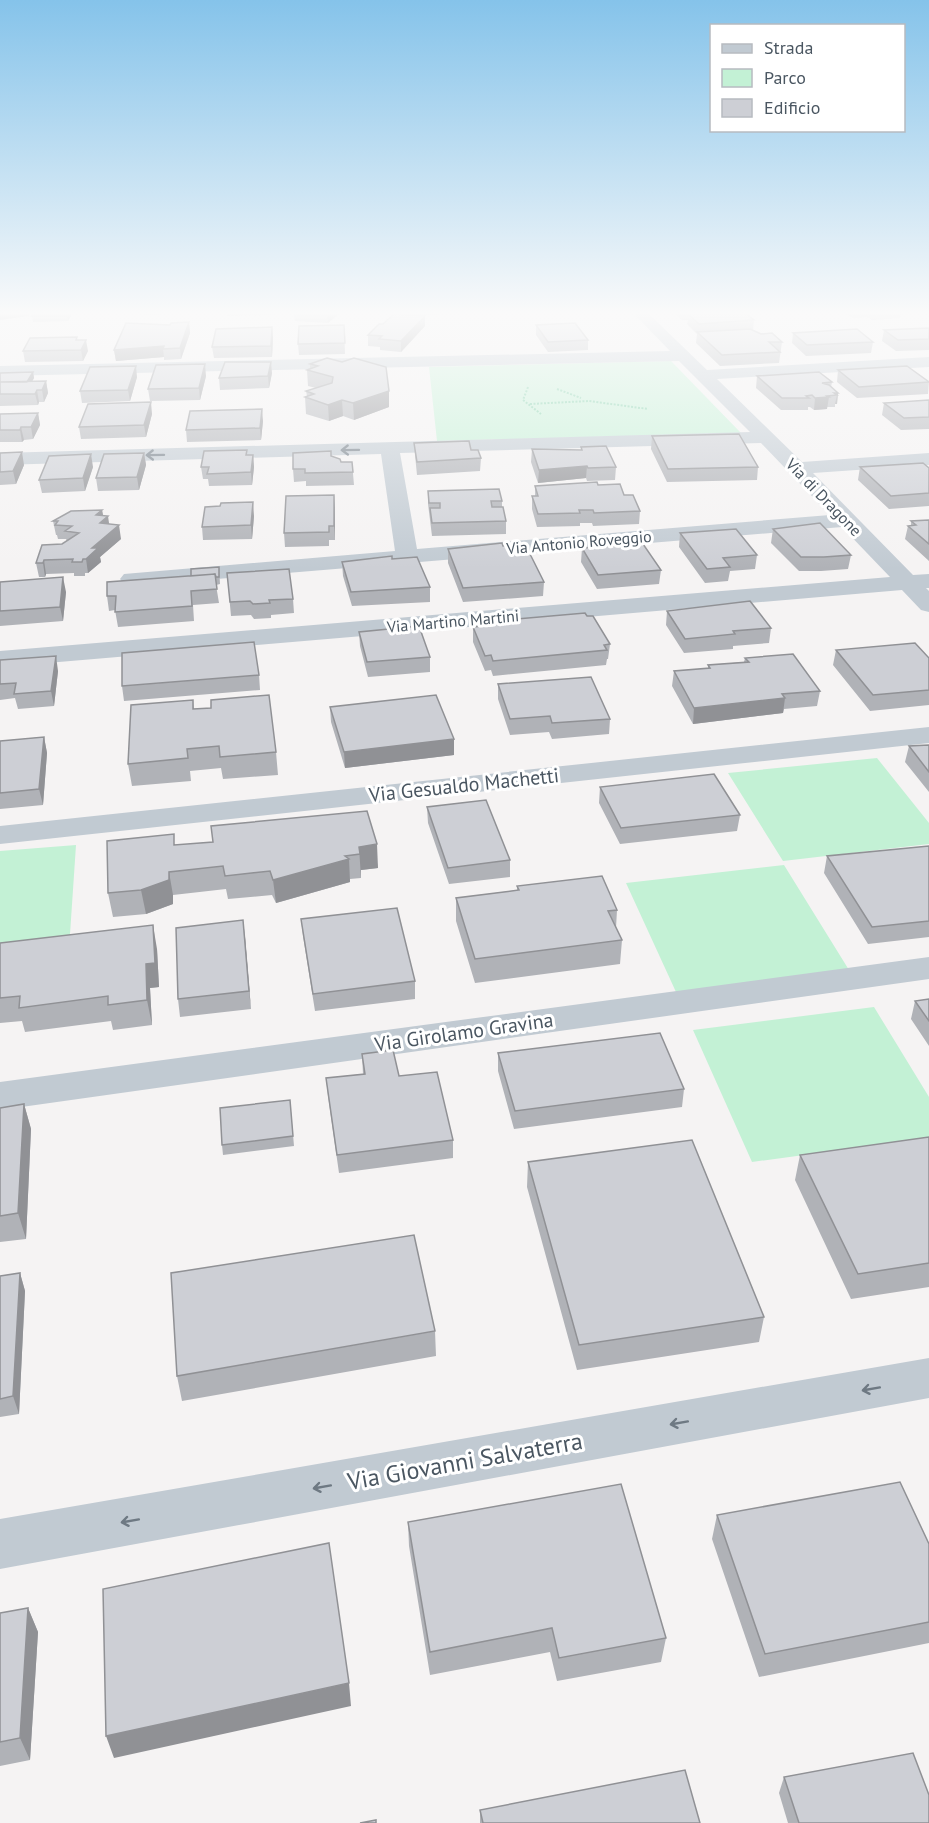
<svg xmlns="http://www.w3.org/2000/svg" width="929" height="1823" font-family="'PT Sans',sans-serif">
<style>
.green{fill:#c3f1d5}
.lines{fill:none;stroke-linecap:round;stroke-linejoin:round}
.path{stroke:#7ad0a6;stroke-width:2;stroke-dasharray:2 1.5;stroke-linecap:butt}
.minor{fill:#c1cad2;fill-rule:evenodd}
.wall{fill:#b0b2b7}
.shaded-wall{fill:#909195}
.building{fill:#cdcfd5;stroke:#909195;stroke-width:1.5}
.oneway{stroke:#6e7983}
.labels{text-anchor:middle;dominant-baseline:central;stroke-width:6;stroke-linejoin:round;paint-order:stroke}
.far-street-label{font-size:16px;fill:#4a5661;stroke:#fff}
.street-label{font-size:20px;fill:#4a5661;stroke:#fff}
.near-street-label{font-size:24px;fill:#4a5661;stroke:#fff}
</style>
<rect width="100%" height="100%" fill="#f5f3f3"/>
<path class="green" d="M671,361l70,72 -304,8 -8,-74z
M877,758l52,65v21l-146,17 -55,-88z
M76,845l-7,104 -69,7v-105z
M784,865l65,105 -173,22 -50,-109z
M874,1007l55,90v41l-177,24 -59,-132z"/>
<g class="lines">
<path class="path" d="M528,387l-5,13 18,14
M557,389l24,9
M530,404l59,-3 59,8"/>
<path class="minor" d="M634,314h15l58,56 222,-13v10l-212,12 85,83 127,-9v12l-116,8 100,102 16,-1v14h-3l3,3v21l-8,-2 -19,-20 -902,77v-16l890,-74 -48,-50 -710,59 -8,-2 -4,-5 4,-5 271,-23 -14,-97 -381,11v-12l750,-21 -71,-71 -679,15v-10l670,-15zM761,443l69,72 -413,34 -17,-96z
M929,727v16l-929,101v-18z
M929,957v22l-929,131v-28z
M929,1358v40l-929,171v-50z"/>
</g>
<path class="wall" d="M72,314l-4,7 -35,1 -1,-6z
M143,314h33l-33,1z
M227,314h46l-1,1 -45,1z
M294,314h45l-11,9 -33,-2z
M413,314h48l-48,1z
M675,314h71l8,6 -1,10 29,12 -3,21 -59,3 -24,-23 1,-9 -10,-10 1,-4h-6z
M847,314h54l-1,4 -28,2 -5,-3 -14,1z
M189,322l1,11 -9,26 -17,1v-3l-48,4 -2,-11 56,-25z
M383,324l42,2 -24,26 -21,-2v-3l-12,-1v-11z
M344,325l1,29 -46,1 -1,-11z
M536,325l52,15v10l-40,2 -12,-17z
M272,327l1,11 -1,19 -58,1 -2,-11z
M929,328v22l-33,1 -14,-10 2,-11z
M793,333l80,9 -2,11 -65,3 -14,-13z
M78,340l10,11 -5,10 -58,1 -2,-11z
M310,364l79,27v16l-35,13 -11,-4 -14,5 -23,-7 -1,-17 2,-1 -1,-5 10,-3 -8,-2 -1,-16 3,-1z
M838,370l91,11 -1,13 -71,4 -20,-16z
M33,372l1,6 -2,4 14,-1 2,12 -4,9h-5l-1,3 -38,1v-33z
M272,373l-3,15 -49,2 -1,-12z
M206,376l-6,24 -50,1 -2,-12z
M757,376l75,6 -1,5 7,6 -1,11h-2v3h-8v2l-13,1 -4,-3h-2v3h-27l-25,-22z
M137,377l-7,24 -48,2 -2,-12z
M929,400v29l-28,1 -19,-15 2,-12z
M38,413l2,12 -7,14 -9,1 -2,2h-22v-28z
M152,414l-6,23 -65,2 -2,-12z
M263,421l-2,19 -74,2 -1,-12z
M652,436l106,31 -1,13 -90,2 -16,-33z
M414,443l57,7 10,8 -1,13 -63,4 -2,-20z
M581,447l35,20 -1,13 -28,1 -1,-3 -48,5 -7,-21 1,-13 49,1z
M0,453l24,12 -8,19 -16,1z
M144,453l2,12 -7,25 -41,1 -2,-13z
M248,455h5l1,12 -2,18 -43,1 -1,-7h-5l-2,-12z
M331,456l10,6h11l2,23 -48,1v-5l-12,1 -1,-13z
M93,467l-8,24 -43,2 -3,-13z
M860,467l69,1v38l-40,3 -31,-29z
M598,485l26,10 16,16 -1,13 -46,2 -1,-3h-12v3l-43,1 -5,-18v-13h3v-10z
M428,491l74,10v6l4,14v13l-74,2 -4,-32z
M334,495l1,45h-6v6l-44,1 -1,-14z
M102,510l1,6 18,23 -21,18 1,5 -13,11h-3v3h-11v-3l-28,1 -1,3h-6l-3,-14 31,-22 -1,-2h-8l-1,-4h-1l-3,-14z
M254,516l-2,23 -49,1 -1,-13z
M929,520v41l-24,-22 3,-13 3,-1v-4z
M773,529l78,26 -3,14 -27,2h-22l-28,-28z
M680,533l77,22 -2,14 -25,2 -2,10 -23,2 -26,-36z
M503,546l41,36 -1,14 -80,6 -15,-39v-14z
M582,548l79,22 -2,14 -62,5 -16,-27z
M392,559l38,28v15l-78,4 -9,-30 -1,-14z
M219,567l1,17 -4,1 3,18 -26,2 1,16 -76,6 -3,-17 -6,1 -2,-15 84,-20z
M227,573l66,26 1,14 -23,2v3l-17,1 -3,-4 -20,1z
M0,582l66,10 -3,29 -63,5z
M667,611l104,17 -2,15 -36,3v3l-49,4 -18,-28z
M482,622l128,22 -2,15h-1l-1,6 -113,11 -2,-6 -6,1 -12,-29v-15l9,-1z
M359,632l71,25v15l-62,5 -8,-31z
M836,650l93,8v47l-59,6 -37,-46z
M745,658l75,33 -3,15 -33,3 -1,4 -90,11 -21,-38 2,-15 34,-2v-4l36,-3z
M0,660l58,11 -4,35 -36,3 -3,-11 -15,2z
M259,675l1,15 -136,11 -2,-15z
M498,684l112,35 -1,15 -57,5 -3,-7 -39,3 -12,-36z
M193,700l1,9 82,43 2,23 -55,4 -2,-11 -31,3 1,10 -59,5 -4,-22z
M330,707l124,48 -109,13 -14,-46z
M44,737l3,16 -4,52 -43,4v-68z
M929,745v47l-24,-30 4,-16z
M600,787l140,28 -3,16 -117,13 -21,-41z
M427,807l83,53v17l-61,7 -21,-61z
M367,811l11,57 -17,2v8l-11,1v3l-74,21 -4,-8 -44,4 -2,-10 -53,6v9l-27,10 -33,3 -5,-24 68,-48 37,-3z
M929,846v91l-61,7 -44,-71 3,-17z
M517,886l100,24 -1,18 6,12 -2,24 -145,19 -19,-62v-23l61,-8z
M301,919l114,62v18l-100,12 -12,-75z
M245,937l6,72 -71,8 -2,-18z
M0,943l157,6 2,38 -9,1 2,37 -39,5 -2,-9 -86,11 -3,-11 -22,2z
M929,999v47l-18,-27 4,-18z
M498,1053l186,36 -2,18 -168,22 -16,-58z
M362,1054l37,22 54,64v18l-114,15 -11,-77 -2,-18 37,-4z
M290,1100l4,46 -71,9 -1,-10z
M24,1104l7,25 -5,110 -26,3v-134z
M929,1137v150l-78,12 -56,-119 5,-25z
M528,1162l236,155 -5,25 -182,28 -50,-183z
M20,1273l5,18 -6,123 -19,3v-141z
M435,1331l1,25 -254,45 -5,-25z
M717,1515l212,29v99l-170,34 -47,-138z
M408,1522l258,116 -5,24 -104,19 -7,-29 -120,23 -21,-129z
M28,1608l10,24 -8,128 -30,6v-153z
M784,1777l145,46h-141l-9,-30z
M480,1810l220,13h-220z"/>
<path class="shaded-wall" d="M0,314h29v2l-29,4z
M68,314h4l-4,7 -1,-5z
M327,314h12l-11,9z
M425,316v10l-24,26v-11z
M189,322l1,11 -9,26 -1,-11z
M272,327l1,11 -1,19 -1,-11z
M86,340l2,11 -5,10 -2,-11z
M164,346l-1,3 1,8 -48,4 -2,-11z
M271,362l1,11 -3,15 -1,-12z
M205,364l1,12 -6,24 -1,-12z
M136,366l1,11 -7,24 -2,-11z
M33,372l1,6 -8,13 -1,-6z
M46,381l2,12 -4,9 -2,-12z
M37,390l2,12 -1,3 -3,-11z
M389,391v16l-35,13 -1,-17z
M834,393h4l-1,11h-2l2,-9z
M829,397l-2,12 -13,1 1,-12z
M342,400l1,16 -14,5 -1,-16z
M151,402l1,12 -6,23 -2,-12z
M262,409l1,12 -2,19 -1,-12z
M38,413l2,12 -7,14 -2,-12z
M21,427l3,13 -2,2 -2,-12z
M22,452l2,13 -8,19 -3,-13z
M144,453l2,12 -7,25 -2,-13z
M91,454l2,13 -8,24 -2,-13z
M253,455l1,12 -2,18 -1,-13z
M587,466l-1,12 -48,5 1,-13z
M334,495l1,13v32l-1,-14z
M253,502l1,14 -2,23 -1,-14z
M102,510l2,10 4,-4 2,14 -7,7 -7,-22z
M119,525l2,14 -21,18 1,5 -13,11 -2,-14 6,-11z
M44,560l2,14 -1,3 -2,-14z
M63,577l3,15 -3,29 -3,-14z
M56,656l2,15 -4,35 -3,-15z
M785,698l-2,15 -90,11 1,-16z
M44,737l3,16 -4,52 -4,-16z
M454,739v16l-109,13 -1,-16z
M377,844l1,24 -17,2v8l-2,-31z
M349,859l1,23 -74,21 -3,-23z
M169,872l4,23v9l-27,10 -5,-24z
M243,920l2,17 6,72 -2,-18z
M153,925l4,24 2,38 -9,1 2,37 -5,-25 -1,-36z
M24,1104l7,25 -5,110 -8,-26z
M20,1273l5,18 -6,123 -6,-18z
M28,1608l10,24 -8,128 -10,-22z
M349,1683l2,23 -237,52 -8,-22z"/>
<path class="building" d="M33,314h35l-1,2h-35z
M394,314l31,2 -24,25 -22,-2 3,-3 -14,-1 11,-11h4z
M688,314h58l8,6 -55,4z
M189,322l-9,26 -17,1 1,-3 -50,4 12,-27 44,2 1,-2z
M575,323l13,17 -40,2 -12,-17z
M344,325l1,18 -47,1 1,-18z
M272,327l-1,19 -59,1 4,-18z
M929,328v11l-31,1 -14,-10z
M750,329l11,5 11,-1 10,9h-13l11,10 -58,3 -25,-23z
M857,329l16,13 -66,3 -14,-12z
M77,337l-1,3h10l-5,10 -58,1 7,-13z
M327,358l15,4 12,-4 32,9 3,24 -36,12 -11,-3 -14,5 -23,-8 9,-3 -8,-3 26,-8 1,-6 -26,-7 11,-4 -8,-2z
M225,362h46l-3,14 -49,2z
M205,364l-6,24 -51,1 8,-24z
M136,366l-8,24 -48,1 10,-24z
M907,366l22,16 -70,5 -21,-17z
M33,372l-6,10h-27v-9z
M819,372l13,10 -10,1 7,2 9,8h-4l3,2 -10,1 2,1 -14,1 -3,-3 -6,1 3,2h-27l-25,-22z
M46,381l-4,9h-5l-2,4h-35v-12z
M929,400v17l-25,1 -20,-15z
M151,402l-7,23 -65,2 9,-23z
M262,409l-2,19 -74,2 4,-19z
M38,413l-7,14h-10l-1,3h-20v-16z
M739,434l19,33 -90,2 -16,-33z
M469,441l2,9h7l3,8 -64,4 -3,-19z
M606,446l10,21 -28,1 -1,-2 -48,4 -7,-21 50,1 -1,-3z
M247,450l-1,5h7l-2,17 -44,2 2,-7h-8l3,-16z
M331,451v5l9,3 1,3h11l1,10 -48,1v-4h-12v-16z
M22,452l-9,19 -13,1v-19z
M144,453l-7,24 -41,1 8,-24z
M91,454l-8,24 -44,2 10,-24z
M923,463l6,5v25l-38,3 -31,-29z
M597,482l1,3 22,-1 4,11h9l7,16 -46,2 -1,-3h-14l1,3 -42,1 -6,-18h6l-3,-10z
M499,489l3,12h-11l1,6h11l3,14 -74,2 -2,-15h10v-5h-11l-1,-12z
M334,495v31h-5v6l-45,1 2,-37z
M253,502l-2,23 -49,2 3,-20 15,-1 1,-3z
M102,510l-6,5 12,1 -8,7 19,2 -27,23h6l-12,11h-3l-1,3h-10l1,-3 -29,1 -1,3h-7l6,-18 20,-1 17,-11 -14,-2 7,-5 -17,-1 3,-4h-5l18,-10z
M929,520v24l-21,-18 8,-1 -5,-4z
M820,523l31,32 -27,2h-23l-28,-28z
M736,529l21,26 -34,3 7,9 -23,2 -27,-36z
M502,543l1,3 22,-2 19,38 -81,6 -15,-39z
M643,544l18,26 -63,5 -16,-27z
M392,556v3l25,-2 13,30 -79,5 -9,-30z
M219,567v10h-3l-1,-3 -24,2v-7z
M289,569l4,30 -24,1 1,3 -17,1 -3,-3 -20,1 -3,-29z
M215,574l2,15 -26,2 1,15 -77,6 1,-16h-9v-14z
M63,577l-3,30 -60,4v-29z
M750,601l21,27 -38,3 2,3 -50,5 -18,-28z
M585,613l2,3h6l17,28 -6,1 3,5 -114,11 -2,-6 -6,1 -12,-29 10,-1 -1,-4z
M419,626l11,31 -63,5 -8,-30z
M254,642l5,33 -137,11v-33z
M915,643l14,15v32l-56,5 -37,-45z
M793,654l27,37 -38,3 3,4 -91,10 -20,-37 36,-3 -2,-3 41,-3 -4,-4z
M56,656l-5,35 -37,3 2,-11 -16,1v-24z
M591,677l19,42 -58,4 -2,-7 -40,3 -12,-35z
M269,695l7,57 -56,5 -1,-11 -32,3 1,9 -60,6 3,-59 62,-5v9l18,-1v-8z
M436,695l18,44 -110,13 -14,-45z
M44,737l-5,52 -39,4v-52z
M929,745v27l-20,-26z
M714,774l26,41 -119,13 -21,-41z
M486,800l24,60 -62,8 -21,-61z
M367,811l10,33 -18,3 1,7 -15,2 4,3 -76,21 -3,-9 -45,5 -2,-10 -54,6v8l-28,10 -33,3 -1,-52 67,-7v11l39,-3 -2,-16z
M929,846v75l-57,6 -45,-71z
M602,876l15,34 -9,1 14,29 -147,19 -19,-61 63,-8 -2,-4z
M397,908l18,73 -102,13 -12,-75z
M243,920l6,71 -71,8 -2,-71z
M153,925l2,38 -9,1 1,36 -39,5v-9l-89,12 1,-12 -20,2v-55z
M929,999v22l-14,-20z
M660,1033l24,56 -169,22 -17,-58z
M393,1050l6,26 38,-4 16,68 -116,15 -11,-77 39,-4 -3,-20z
M290,1100l3,36 -71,9 -2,-37z
M24,1104l-6,109 -18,3v-108z
M929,1137v126l-71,11 -58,-119z
M692,1140l72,177 -185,28 -51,-183z
M414,1235l21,96 -258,45 -6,-103z
M20,1273l-7,123 -13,3v-123z
M900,1482l29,62v78l-164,32 -48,-139z
M621,1484l45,154 -107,20 -7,-30 -122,24 -22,-130z
M329,1543l20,140 -243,53 -3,-147z
M28,1608l-8,130 -20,4v-129z
M913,1753l16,42v28h-130l-15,-46z
M685,1770l15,53h-217l-3,-13z
M376,1820v3h-16z"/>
<defs><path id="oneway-shaft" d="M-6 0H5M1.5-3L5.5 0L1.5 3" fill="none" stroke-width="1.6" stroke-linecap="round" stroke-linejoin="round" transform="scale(1.5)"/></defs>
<g class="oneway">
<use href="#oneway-shaft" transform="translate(350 450) rotate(179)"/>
<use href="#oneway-shaft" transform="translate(155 455) rotate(179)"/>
<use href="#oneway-shaft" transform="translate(871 1389) rotate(170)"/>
<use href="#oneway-shaft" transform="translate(679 1423) rotate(170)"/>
<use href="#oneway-shaft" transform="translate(322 1487) rotate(170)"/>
<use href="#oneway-shaft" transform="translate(130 1521) rotate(170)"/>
</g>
<linearGradient id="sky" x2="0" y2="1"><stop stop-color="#85c3ea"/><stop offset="0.55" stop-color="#fafafa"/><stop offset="1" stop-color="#fafafa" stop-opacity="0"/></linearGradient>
<rect width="929" height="569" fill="url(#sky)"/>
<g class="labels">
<g class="far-street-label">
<text transform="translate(824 497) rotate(46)">Via di Dragone</text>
<text transform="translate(579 542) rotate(-5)">Via Antonio Roveggio</text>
<text transform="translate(453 621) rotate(-5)">Via Martino Martini</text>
</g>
<g class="street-label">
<text transform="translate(464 785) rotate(-6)">Via Gesualdo Machetti</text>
<text transform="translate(464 1032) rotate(-8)">Via Girolamo Gravina</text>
</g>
<g class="near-street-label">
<text transform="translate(465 1461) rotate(-10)">Via Giovanni Salvaterra</text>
</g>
</g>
<rect x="710" y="24" width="195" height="108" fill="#ffffff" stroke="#b7bbc0" stroke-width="1.5"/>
<rect x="722" y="44" width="30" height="9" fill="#c1cad2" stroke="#b7bbc0" stroke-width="1.5"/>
<text x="764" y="54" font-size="18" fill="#4a5661">Strada</text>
<rect x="722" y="69" width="30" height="18" fill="#c3f1d5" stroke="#b7bbc0" stroke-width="1.5"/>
<text x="764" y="84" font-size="18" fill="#4a5661">Parco</text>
<rect x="722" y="99" width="30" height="18" fill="#cdcfd5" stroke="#b7bbc0" stroke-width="1.5"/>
<text x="764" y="114" font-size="18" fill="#4a5661">Edificio</text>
</svg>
